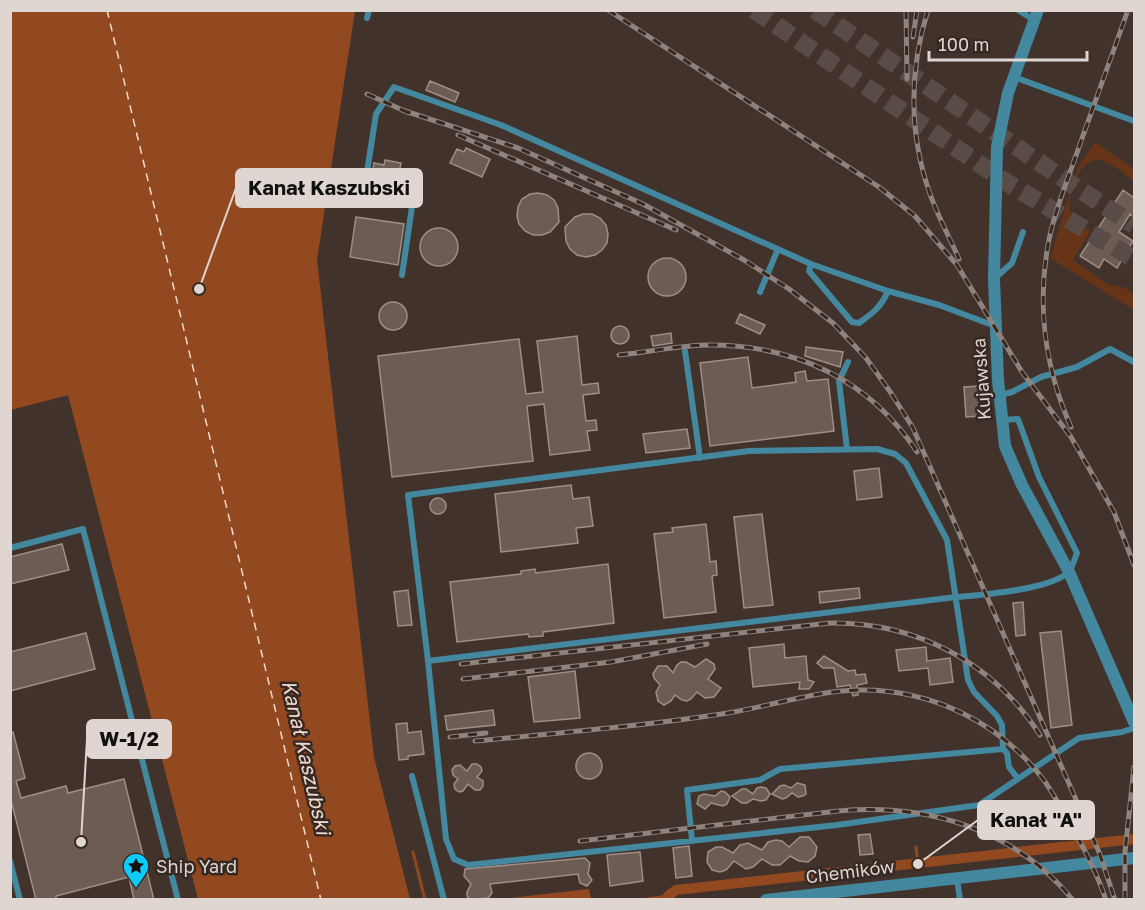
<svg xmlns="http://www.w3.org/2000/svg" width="1145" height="910" font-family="'Golos Text',sans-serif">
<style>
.green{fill:#683418}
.water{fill:#93491f}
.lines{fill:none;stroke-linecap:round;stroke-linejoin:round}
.stream{stroke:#93491f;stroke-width:3}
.canal{stroke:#93491f;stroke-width:10}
.ferry{stroke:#f1dad0;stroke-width:1.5;stroke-dasharray:8 6;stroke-linecap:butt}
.building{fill:#6c5c54;stroke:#9f8e86;stroke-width:1.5}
.highway-tunnel{stroke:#594b45;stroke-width:18;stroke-dasharray:18 9;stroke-linecap:butt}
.lane{stroke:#43889f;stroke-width:6}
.street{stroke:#43889f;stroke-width:12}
.rail-casing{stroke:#8f837e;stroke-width:5}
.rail{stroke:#362922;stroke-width:3;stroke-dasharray:9;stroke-linecap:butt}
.labels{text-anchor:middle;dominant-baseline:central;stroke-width:5;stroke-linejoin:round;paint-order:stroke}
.street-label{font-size:18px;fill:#dfd5d1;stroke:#362922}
.poi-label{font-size:18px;fill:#dfd5d1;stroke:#362922;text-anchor:start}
.water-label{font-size:20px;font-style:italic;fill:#f1dad0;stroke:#362922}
.leader{fill:none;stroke:#dfd5d1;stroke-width:2}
.callout-dot{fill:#dfd5d1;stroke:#362922;stroke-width:2}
.callout{fill:#dfd5d1;stroke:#dfd5d1;stroke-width:2}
.callout-label{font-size:20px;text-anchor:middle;font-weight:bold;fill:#111}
</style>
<rect width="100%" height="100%" fill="#41332c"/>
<path class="green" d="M1095,142l39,27v12c-10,-7 -23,-20 -36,-21 -20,-2 -34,42 -26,56 4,7 12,11 18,15l-17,29 36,25 14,2 8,4 3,5v14l-84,-52 28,-91z"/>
<path class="water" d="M11,10l344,1 -38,249 57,497 36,142h-212l-130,-504 -57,15z
M589,889l2,10h-89z"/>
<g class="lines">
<path class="stream" d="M916,847l2,17
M413,852l12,48
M641,900l27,-4"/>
<path class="canal" d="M668,896l8,-6 458,-51"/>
<path class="ferry" d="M107,10l214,890"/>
</g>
<path class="building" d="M430,81l29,12 -4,9 -29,-12z
M466,148l24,11 -8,18 -32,-14 7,-14 7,3z
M385,160l16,3 -3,16 -26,-4 2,-12 10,2z
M1123,190l11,8v20l-4,-4 -11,18 14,9 -16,27 -13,-9 -5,9 -19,-12z
M538,193l9,2 7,5 4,8 1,14 -9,10 -8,3h-9l-8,-4 -6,-7 -2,-8 1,-9 4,-8 8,-5z
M583,214h9l8,4 6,7 2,9 -1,9 -5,7 -7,5 -9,2 -9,-2 -7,-6 -4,-8 -1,-14 10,-10z
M356,217l48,7 -6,41 -48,-8z
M420 247a19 19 0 1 1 38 0a19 19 0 1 1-38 0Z
M648 277a19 19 0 1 1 38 0a19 19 0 1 1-38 0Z
M379 316a14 14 0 1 1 28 0a14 14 0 1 1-28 0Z
M740,314l25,11 -5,9 -24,-11z
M611 335a9 9 0 1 1 18 0a9 9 0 1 1-18 0Z
M671,333l1,10 -19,3 -2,-10z
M577,336l5,49 16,-2 1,10 -16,2 3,26 10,-1 1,10 -10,1 3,19 -40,5 -6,-51 -17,2 6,55 -141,16 -14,-121 141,-17 7,55 17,-2 -6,-51z
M806,347l37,5 -3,15 -35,-11z
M748,357l4,31 44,-6 -1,-9 10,-2 2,10 21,-2 6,52 -124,15 -10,-83z
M979,386l2,30 -15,1 -2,-30z
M687,429l3,19 -44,5 -3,-19z
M879,468l3,29 -25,3 -3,-29z
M571,485l2,14 16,-2 4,29 -17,2 2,15 -77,9 -6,-58z
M430 506a8 8 0 1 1 16 0a8 8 0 1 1-16 0Z
M762,514l11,91 -29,3 -10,-91z
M706,524l4,38 6,-1 1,14 -5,1 4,36 -52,6 -10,-84 19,-2 -1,-4z
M62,544l7,26 -59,14v-27z
M608,564l6,59 -71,9v4l-14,1 -1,-3 -71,8 -7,-60 71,-8v-3l14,-2 1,4z
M859,588l1,10 -40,5 -1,-11z
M408,590l4,35 -14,1 -4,-34z
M1023,602l2,33 -9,1 -3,-33z
M1061,631l11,94 -21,3 -11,-95z
M86,633l9,36 -85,22v-39z
M784,644l1,14 21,-2 2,24 6,2 -5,7h-10l1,-7 -47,5 -4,-39z
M926,647l1,14 23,-3 3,24 -23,3 -2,-17 -29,3 -3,-21z
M824,656l24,15 7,-1 1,5 9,-1 2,9 -10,2 1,10 -5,1 -3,-11 -13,2 -3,-19h-11l-6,-5z
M706,659l8,5 1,5 -7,10 13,9 -7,9 -9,1 -8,-6 -6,7 -4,2 -5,-1 -7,-5 -4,6 -7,4 -6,-4 -2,-9 4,-7 -6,-7 -1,-4 5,-8h9l6,7 4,-8 4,-3h5l9,5z
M575,671l5,47 -46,4 -6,-45z
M493,710l2,15 -48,5 -2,-14z
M407,723l1,10 13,-2 3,23 -16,2v3l-9,1 -3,-36z
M13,732l12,46 -9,3 5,17 45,-12 2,7 56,-14 30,121h-20l-5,-23 -73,19v4h-20l-26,-104v-63z
M576 766a13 13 0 1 1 26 0a13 13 0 1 1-26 0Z
M472,764h5l4,3 1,4 -5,6 6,4v5l-3,4h-5l-7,-6 -5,7 -4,1 -4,-3 -1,-5 4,-5 -5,-4 -1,-5 3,-4 5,-1 7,6z
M797,783l8,2 1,9 -3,2 -5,1 -6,-4 -6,5 -4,1 -10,-5 8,-8 4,-1 7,3z
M761,787l5,1 4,6 -4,6 -5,1 -8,-2 -6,4h-5l-10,-7 10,-7h4l7,5 4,-6z
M721,791l4,1 5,5 -3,7 -4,2 -12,-3 -6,6 -8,-5 2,-8 5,-2 11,2z
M870,834l3,20 -13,1 -2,-20z
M800,837h9l8,10 -2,9 -7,6 -9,-1 -9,-5 -10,9h-8l-10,-6 -9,8 -7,2 -12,-8 -8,9 -6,2 -8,-2 -5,-8 1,-10 8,-5h6l11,6 7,-8 8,-2 14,7 6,-8 8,-2 6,1 7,6z
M689,846l3,30 -16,2 -3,-30z
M640,852l3,29 -33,5 -3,-31z
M585,858l5,5 -2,11 4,6 -5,6 -7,-3 -2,-9 -88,10 2,9 -4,5 -18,2 -3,-4v-4l4,-8 -7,-8 1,-7z"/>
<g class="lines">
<path class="highway-tunnel" d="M754,10l252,172 128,77
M815,10l259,176 60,39"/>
<path class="lane" d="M1018,10l16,10
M367,18l2,-8
M1014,77l120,44
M811,264l-2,7 43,51 7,1c14,-10 22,-16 29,-32
M402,275l12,-82 -49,-8 11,-71 18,-27 107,38 310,139 77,27 51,14 56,21
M994,279l18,-16 11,-31
M760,292l18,-43
M685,351l15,107
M1000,395l12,-3 29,-15 36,-10 33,-18 24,13
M1001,420l17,-1 21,58 38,76c-2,5 -4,12 -7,17 -15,20 -90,25 -114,27l-528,64 -20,-166 341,-44 128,-2 18,5 11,9 41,77 21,140 6,12 23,24 5,9 1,24 4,4 2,14 9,12
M847,449l-8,-68 9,-19
M10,548l73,-19 95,371
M428,661l18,178 8,20 14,6 369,-40 142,-20 100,-67 43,-6 12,-4
M412,776l32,124
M692,840l-5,-50 73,-10 20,-11 223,-20
M10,861l10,39
M957,878l3,22"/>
<path class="street" d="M1038,10l-30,83 -11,54 -3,132 4,101 7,66 17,39 47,87 65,150
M766,900l368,-42"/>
<g class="rail-casing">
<path id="rail" d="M608,10l271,177 36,29 42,49 65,107 49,65 43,75 20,53
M906,10l1,69
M928,10c-19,60 -19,123 1,181 8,24 20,45 30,68
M913,37l4,-27
M367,94l42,19
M402,110l116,38 125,56 101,56 45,29 44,34 33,35 25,35 22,35 186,424 16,48
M458,135l218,95
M619,355c30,-3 61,-10 91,-10 85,0 160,35 207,107
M1071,427c-27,-61 -35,-127 -21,-192 7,-31 20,-61 30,-91 16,-45 32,-89 48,-134
M461,664l369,-41c86,-1 163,39 210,112
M463,679l148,-17 96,-18
M450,737l36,-4
M475,741c84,-8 169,-15 253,-28 44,-7 89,-23 134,-23 71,0 138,33 181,89 9,12 16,26 24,39 15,27 29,52 39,82
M580,841l258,-30c89,-8 177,18 235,89
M1125,900v-48l9,-85"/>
</g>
<use href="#rail" class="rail"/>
</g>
<defs>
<g id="sight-pin" transform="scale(1.35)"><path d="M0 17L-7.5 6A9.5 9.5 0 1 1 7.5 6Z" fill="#0ccafa" stroke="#362922"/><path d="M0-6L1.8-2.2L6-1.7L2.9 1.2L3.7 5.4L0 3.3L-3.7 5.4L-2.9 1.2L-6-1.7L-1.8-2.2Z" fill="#111"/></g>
</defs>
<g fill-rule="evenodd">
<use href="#sight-pin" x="136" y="866"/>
</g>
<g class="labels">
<g class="street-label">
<text transform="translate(981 379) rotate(-94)">Kujawska</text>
<text transform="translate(850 871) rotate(-7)">Chemików</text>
</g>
<g class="poi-label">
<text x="156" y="866">Ship Yard</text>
</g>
<g class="water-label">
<text transform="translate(307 757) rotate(77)">Kanał Kaszubski</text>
</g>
</g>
<path class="leader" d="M199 289L236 188M81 842L87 739M918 864L978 820"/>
<g class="callout-dot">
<circle cx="199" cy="289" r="6"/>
<circle cx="81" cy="842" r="6"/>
<circle cx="918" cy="864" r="6"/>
</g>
<g class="callout">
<rect x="236" y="169" width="186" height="38" rx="6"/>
<rect x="87" y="720" width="84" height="38" rx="6"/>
<rect x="978" y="801" width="116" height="38" rx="6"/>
</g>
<g class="callout-label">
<text x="329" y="195">Kanał Kaszubski</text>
<text x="129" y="746">W-1/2</text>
<text x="1036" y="827">Kanał "A"</text>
</g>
<rect width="1145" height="910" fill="none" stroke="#dfd5d1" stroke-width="24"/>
<path d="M929 51v9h158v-9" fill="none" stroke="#dfd5d1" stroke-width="3"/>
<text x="938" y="51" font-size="18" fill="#dfd5d1" stroke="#362922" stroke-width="4.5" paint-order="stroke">100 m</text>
</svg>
